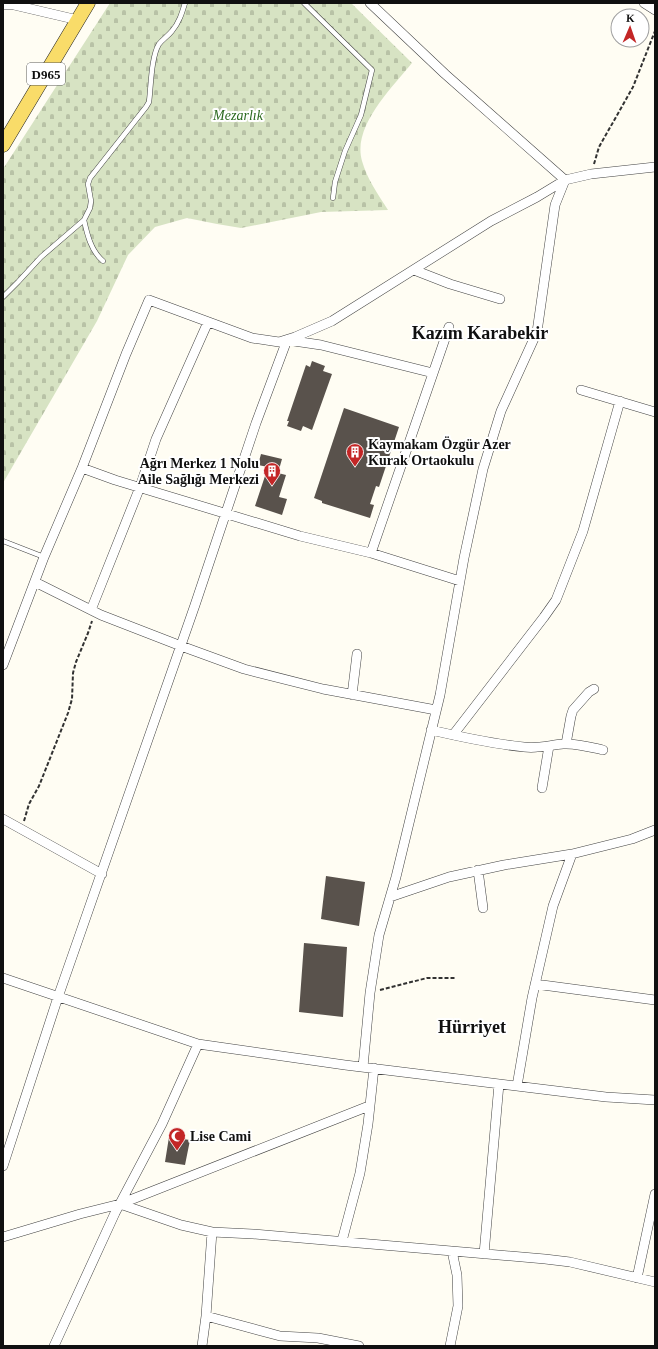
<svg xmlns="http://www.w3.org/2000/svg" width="658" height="1349" font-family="'Times New Roman',serif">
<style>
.cemetery{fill:url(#cemetery-stones)}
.building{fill:#59524c}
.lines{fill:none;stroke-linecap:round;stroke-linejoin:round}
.lane-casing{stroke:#434343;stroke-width:5.5}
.street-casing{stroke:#434343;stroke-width:10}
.primary-casing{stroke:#212121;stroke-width:15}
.path{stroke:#323232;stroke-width:2;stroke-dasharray:4 2;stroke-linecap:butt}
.lane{stroke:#fff;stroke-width:4.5}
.street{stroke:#fff;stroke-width:9}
.primary{stroke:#f9dc69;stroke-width:14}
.labels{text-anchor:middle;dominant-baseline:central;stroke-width:4;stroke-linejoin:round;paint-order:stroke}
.shield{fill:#fff;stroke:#585858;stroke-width:1}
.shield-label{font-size:13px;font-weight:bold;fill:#101010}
.park-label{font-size:14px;font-style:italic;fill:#2b6a1f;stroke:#fff}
.poi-label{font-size:14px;font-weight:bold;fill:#101010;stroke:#fff;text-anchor:start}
.district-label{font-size:18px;font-weight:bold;fill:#101010;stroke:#fff}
</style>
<defs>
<pattern id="cemetery-stones" width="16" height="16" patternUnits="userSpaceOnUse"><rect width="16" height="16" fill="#d7e3c3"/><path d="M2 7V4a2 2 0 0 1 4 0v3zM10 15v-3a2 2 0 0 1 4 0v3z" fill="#b8c2a6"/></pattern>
</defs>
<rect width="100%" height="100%" fill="#fffdf3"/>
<path class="cemetery" d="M110,3h241l61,60c-20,25 -60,63 -50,98 5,18 16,33 26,49l-67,2 -80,16 -24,-4 -30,-6 -32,9 -27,28 -31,66 -94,162v-314z"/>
<path class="building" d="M312,361l13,5 -2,5 9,3 -20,56 -9,-4 -2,5 -14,-5 2,-5h-2l19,-56 4,2z
M344,408l55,19 -20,60 -3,-1 -6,18 4,1 -4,13 -48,-15v-2l-8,-3z
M261,454l21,5 -4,14 8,2 -7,22 8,2 -5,16 -27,-9 13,-39 -10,-2z
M326,876l39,6 -6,44 -38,-7z
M304,943l43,4 -4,70 -44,-5z
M169,1137l21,3 -5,25 -20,-3z"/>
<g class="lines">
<g class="lane-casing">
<path id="lane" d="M304,3l68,67 -11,45 -16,36 -10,31 -2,16
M84,220c3,14 7,31 19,41
M3,297l15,-15 23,-25 43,-37 6,-12 1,-7 -3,-17 2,-6 56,-71 3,-5c2,-15 2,-45 10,-58 4,-5 9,-8 13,-13 7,-8 10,-18 13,-28
M3,541l41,16"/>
</g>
<g class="street-casing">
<path id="street" d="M644,3l11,7
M3,5h11l64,15
M414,270l36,14 50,15
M581,390l74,22
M82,468l33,12 185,56 71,17 89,28
M371,553l78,-226
M35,582l66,33 80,31 63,23 79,20 113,21
M91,610l49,-123 16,-48 52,-117
M3,665l41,-108 38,-89 44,-114 23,-54 103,38 27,4 16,-5 37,-16 159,-100 46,-24 28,-17 26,-6 64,-7
M352,695l5,-41
M431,730c30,7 62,14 93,17 14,2 26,-2 39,-3 13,-1 27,3 40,6
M453,735l91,-118 12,-17 27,-69 37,-130
M566,744l5,-28 2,-6 16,-18 5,-3
M542,788l7,-42
M3,819l99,55
M478,870l5,38
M390,897l59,-20 55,-12 68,-11 60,-15 23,-9
M3,978l195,66 147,21 261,32 49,3
M535,984l120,16
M363,1067l7,-74 9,-58 17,-58 44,-182 24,-137 19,-89 18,-58 36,-79 18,-127 10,-25 -120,-106 -75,-71
M517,1086l15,-88 21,-92 19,-52
M3,1166l55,-169 137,-392 61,-182 31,-83 34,5 112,28
M120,1204l61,21 31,7 41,2 292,25 25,3 85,20
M3,1237l77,-23 40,-10 249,-98
M342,1241l18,-68 8,-49 6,-56
M484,1254l15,-170
M637,1278l18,-84
M206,1316l74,20 38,2 41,8
M54,1346l61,-133 47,-89 36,-80
M202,1346l4,-30 6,-84
M450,1346l8,-40 -1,-31 -5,-24"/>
</g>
<g class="primary-casing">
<path id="primary" d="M3,145l85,-142"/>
</g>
<path class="path" d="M594,164l5,-17 34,-60 22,-56
M24,821l5,-17 10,-18 29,-73 4,-14 1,-26 3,-11 12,-29 4,-12
M380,990l47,-12h28"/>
<use href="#lane" class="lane"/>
<use href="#street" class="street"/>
<use href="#primary" class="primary"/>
</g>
<defs>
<g id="building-pin" transform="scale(0.9)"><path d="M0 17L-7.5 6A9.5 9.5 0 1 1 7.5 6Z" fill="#c32626" stroke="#fff"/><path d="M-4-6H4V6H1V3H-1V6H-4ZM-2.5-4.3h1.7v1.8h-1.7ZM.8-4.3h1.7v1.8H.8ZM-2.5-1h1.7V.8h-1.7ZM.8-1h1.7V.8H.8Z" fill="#fff"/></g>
<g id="mosque-pin" transform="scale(0.9)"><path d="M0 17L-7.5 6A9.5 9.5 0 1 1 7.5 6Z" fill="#c32626" stroke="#fff"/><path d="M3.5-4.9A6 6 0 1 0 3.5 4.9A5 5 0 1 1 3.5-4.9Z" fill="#fff"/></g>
</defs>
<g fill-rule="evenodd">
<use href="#building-pin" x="355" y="452"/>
<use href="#building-pin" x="272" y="471"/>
<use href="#mosque-pin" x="177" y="1136"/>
</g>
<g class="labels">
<rect class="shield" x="27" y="63" width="38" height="22" rx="3"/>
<g class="shield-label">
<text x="46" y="74">D965</text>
</g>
<g class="park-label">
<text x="238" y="115">Mezarlık</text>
</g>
<g class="poi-label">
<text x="368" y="444">Kaymakam Özgür Azer<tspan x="368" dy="16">Kurak Ortaokulu</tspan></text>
<text x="259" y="463" text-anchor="end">Ağrı Merkez 1 Nolu<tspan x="259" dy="16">Aile Sağlığı Merkezi</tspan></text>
<text x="190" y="1136">Lise Cami</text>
</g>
<g class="district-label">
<text x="480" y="333">Kazım Karabekir</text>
<text x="472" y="1027">Hürriyet</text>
</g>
</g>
<rect width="658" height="1349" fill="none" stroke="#101010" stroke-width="8"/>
<g transform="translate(630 28) rotate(2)"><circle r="19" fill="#ffffff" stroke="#9f9f9f"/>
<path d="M0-3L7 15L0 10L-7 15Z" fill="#c32626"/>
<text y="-6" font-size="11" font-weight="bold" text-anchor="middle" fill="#101010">K</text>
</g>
</svg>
